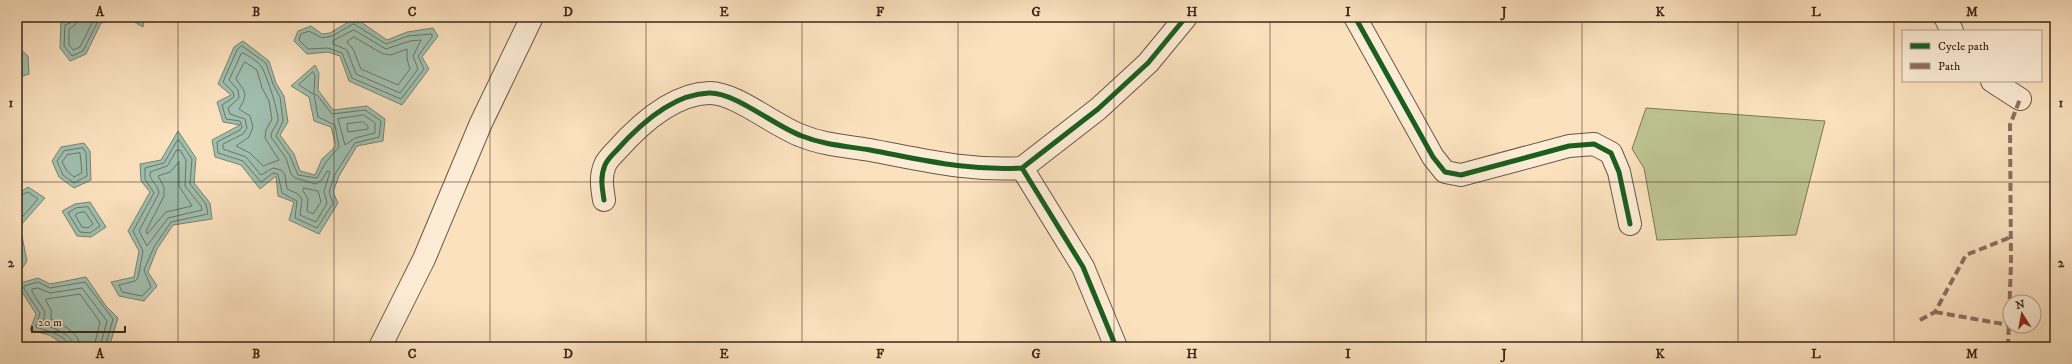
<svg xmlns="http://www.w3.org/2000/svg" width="2072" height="364" font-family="'IM FELL DW Pica',serif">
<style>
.green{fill:#bec391;stroke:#7e7655}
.water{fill:#9fbeae;stroke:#788272}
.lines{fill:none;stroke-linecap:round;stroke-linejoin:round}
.shore{stroke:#6e7464;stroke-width:1}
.street-casing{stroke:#6c5742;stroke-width:24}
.street{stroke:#fcecd5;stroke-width:22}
.quiet{stroke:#8d6e63;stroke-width:4;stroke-dasharray:8 4;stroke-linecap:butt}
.cycleway-casing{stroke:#fcecd5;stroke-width:8}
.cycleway{stroke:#1b5e20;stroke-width:5}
.grid{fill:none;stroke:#3d2919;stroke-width:1;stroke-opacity:0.55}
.neatline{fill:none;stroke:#3d2919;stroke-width:1.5}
.grid-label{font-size:13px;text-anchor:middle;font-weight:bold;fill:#3d2919}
</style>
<rect width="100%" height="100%" fill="#fbe1be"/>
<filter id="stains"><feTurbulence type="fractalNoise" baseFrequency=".005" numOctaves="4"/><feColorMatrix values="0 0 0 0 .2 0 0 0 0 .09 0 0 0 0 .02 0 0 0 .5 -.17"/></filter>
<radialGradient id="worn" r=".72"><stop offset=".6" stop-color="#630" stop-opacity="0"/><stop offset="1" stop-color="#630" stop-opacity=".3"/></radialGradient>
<path class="green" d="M1646,108l179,13 -29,114 -139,5 -13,-72 -12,-19z"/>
<path class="water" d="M76,17h68l-1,10 -17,-10 -25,6 -15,31 -16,7 -10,-13 1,-27z
M355,18l32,22 20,-8 26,-4 5,8 -16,21 7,12 -27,36 -53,-24 -9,-25 -12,-4 -21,2 -13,-13 4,-10 13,-5 11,8 8,-1z
M17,39l2,9 9,8 1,18 -12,4z
M243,41l26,20 7,22 8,13 4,26 -8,13 14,19 6,17 15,4 7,-16 14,-13 -5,-19 -17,-6 -5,-24 -18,-11 24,-21 4,8 -1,17 15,20 34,-4 18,13 -2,22 -26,5 -18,30 -6,16 5,11 -19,31 -30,-14 5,-18 -16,-6 -2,-20 -16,13 -19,-24 -26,-8 -3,-17 28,-15 -17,-3 -6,-20 14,-7 -13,-11 16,-37z
M178,131l18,27 -2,25 16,20 2,16 -39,6 -16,24 -9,23 9,14 -13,15 -25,-5 -8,-14 23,-5 5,-26 -11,-20 22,-39 -9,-11 -1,-17 21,-4z
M84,143l6,8 1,29 -17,8 -15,-11 -7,-16 9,-14z
M28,187l17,11 -25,28 7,35 -10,15v-82z
M90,202l16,25 -15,10 -14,-1 -15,-25 13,-7z
M86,277l20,29 12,12 -9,29h-41l-19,-12 -19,-5 6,-16 -19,-30 21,-6 12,6z"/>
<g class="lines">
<path class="shore" d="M73,17l-1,5 -7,3 -1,21 8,10 11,-5 15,-30 12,-4
M79,17l-3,7 -7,5v16l4,5 7,-3 15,-30
M354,24l32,20 22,-8 24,-2v3l-14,19 6,13 -23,30 -49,-21 -10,-25 -14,-5 -20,1 -9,-9 2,-6 8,-3 13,7 10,-2z
M354,30l32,19 24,-8 11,-1 -8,16 5,13 -18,24 -44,-19 -9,-24 -14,-6v-3z
M354,37l29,17 8,1 16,-6v10l3,10 -12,16 -37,-16 -8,-20 -6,-7z
M242,46l24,17 7,21 7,13 3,24 -7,15 14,20 8,19 19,3 9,-16 13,-15 -4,-22 -17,-8 -4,-23 3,1 15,19 33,-4 16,11 -2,16 -24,6 -20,31 -6,18 4,11 -16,25 -22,-10 2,-17 -15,-8 -4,-19 -5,-1 -12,9 -18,-21 -25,-8 -1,-11 23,-12 2,-3 -2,-6 -14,-2 -4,-14 12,-8 -1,-5 -10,-10 14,-32z
M243,53c6,3 14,8 18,13 4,4 18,47 17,54 -1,6 -7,10 -7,17l15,21 5,16 4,4 21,6 6,-4 5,-9 3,1 -6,19 3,12 -11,19 -16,-7 2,-16 -4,-5 -11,-5 -2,-14 -4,-5 -8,-2 -12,7 -15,-18 -23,-8v-5l20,-10 4,-6 -2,-9 -15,-5 -2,-6 11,-10 -1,-8 -9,-10 12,-26z
M245,62l12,8 5,18 7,13 3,18 -6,11 -1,8 14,22 -16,6 -13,-13 -14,-7 13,-9 4,-10 -3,-11 -11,-7c10,-16 6,-17 -3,-30z
M313,72l2,3 -1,17 -1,2 -14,-9z
M364,115l11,8v10l-20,5 -10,7 -7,-26z
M363,122l5,4v3l-20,3 -1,-8z
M179,140l13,19 -2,25 16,20 2,10 -37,8 -17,25 -10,23 7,17 -9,9 -20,-4 -3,-7 16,-4 3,-3 5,-27 -10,-20 21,-38 -9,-14v-11l19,-5 13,-22z
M83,148l3,5 1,23 -13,7 -11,-8 -6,-14 7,-10z
M177,150h3l6,10 -1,26 16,20 1,4 -34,8 -21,28 -8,-15 20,-38c-1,-9 -10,-12 -9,-21l17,-6z
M80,153l2,20 -8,4 -7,-6 -5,-9 5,-7z
M179,162v24l13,20 -26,6 -19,22 -1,-3 18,-35v-9l-6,-11 12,-4z
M304,188l14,3 3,11 -8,12 -6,-3 1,-12 -5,-8z
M17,197l11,-5 10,7 -21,24
M88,207l12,19 -10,7 -10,-1 -12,-19 8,-5z
M85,212l8,12 -5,4 -6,-1 -7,-12 3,-2z
M69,347c-1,-12 -23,-16 -33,-20l4,-14 -16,-24v-3l14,-4 12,6 35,-6 28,37 -8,28
M74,347c-1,-13 -21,-19 -31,-23l2,-12 -13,-20v-3l6,-1 12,5 32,-5 25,33 -7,26
M80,347c0,-14 -17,-22 -29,-28v-9l-5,-9v-2l34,-5 20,28 -6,25"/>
<g class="street-casing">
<path id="street" d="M1355,17l78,140 12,15 16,3 108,-29 25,-2 17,9 8,19 11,52
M1945,17l7,14
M1992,81l28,18
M604,200c-2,-13 -4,-23 1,-35 2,-5 7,-10 11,-14 23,-26 57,-57 93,-58 26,-1 67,34 93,43 22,9 44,10 68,14 54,10 96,21 152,18
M380,347l44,-88 57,-136 51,-106
M1116,347l-33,-80 -61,-99 76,-59 50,-46 38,-46"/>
</g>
<use href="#street" class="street"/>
<path class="quiet" d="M1935,312l74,13
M1920,320l15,-8 31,-57 45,-18
M2008,347l3,-84 -1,-138 10,-26"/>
<g class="cycleway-casing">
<path id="cycleway" d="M1355,17l78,140 12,15 16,3 108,-29 25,-2 17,9 8,19 11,52
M604,200c-2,-13 -4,-23 1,-35 2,-5 7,-10 11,-14 23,-26 57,-57 93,-58 26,-1 67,34 93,43 22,9 44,10 68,14 54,10 96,21 152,18
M1116,347l-33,-80 -61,-99 76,-59 50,-46 38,-46"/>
</g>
<use href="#cycleway" class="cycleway"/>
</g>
<path class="grid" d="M178,17v330M334,17v330M490,17v330M646,17v330M802,17v330M958,17v330M1114,17v330M1270,17v330M1426,17v330M1582,17v330M1738,17v330M1894,17v330M17,182h2038"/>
<rect width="2072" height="364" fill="none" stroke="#fbe1be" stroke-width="44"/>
<rect x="1902" y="30" width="140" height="52" fill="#fcecd5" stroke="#b09e8a"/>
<rect x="1910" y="43" width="20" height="6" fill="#1b5e20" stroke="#b09e8a"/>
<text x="1938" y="50" font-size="12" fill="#3d2919">Cycle path</text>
<rect x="1910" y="63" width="20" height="6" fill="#8d6e63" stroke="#b09e8a"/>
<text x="1938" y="70" font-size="12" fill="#3d2919">Path</text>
<g transform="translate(2022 314) rotate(349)"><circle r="19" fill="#fcecd5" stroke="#b09e8a"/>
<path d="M0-3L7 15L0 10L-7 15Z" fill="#8f2418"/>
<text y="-6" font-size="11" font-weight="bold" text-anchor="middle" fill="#3d2919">N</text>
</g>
<path d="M32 326v6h93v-6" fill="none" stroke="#3d2919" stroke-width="2"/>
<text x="38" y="326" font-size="12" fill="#3d2919" stroke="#fcecd5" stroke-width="3" paint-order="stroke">20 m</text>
<rect x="22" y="22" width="2028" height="320" class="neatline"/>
<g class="grid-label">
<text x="100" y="16">A</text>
<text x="256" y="16">B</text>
<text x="412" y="16">C</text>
<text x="568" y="16">D</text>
<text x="724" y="16">E</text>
<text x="880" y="16">F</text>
<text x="1036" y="16">G</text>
<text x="1192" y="16">H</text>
<text x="1348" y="16">I</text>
<text x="1504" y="16">J</text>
<text x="1660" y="16">K</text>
<text x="1816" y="16">L</text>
<text x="1972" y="16">M</text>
<text x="11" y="107">1</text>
<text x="2061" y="107">1</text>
<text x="11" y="267">2</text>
<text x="2061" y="267">2</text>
<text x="100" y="358">A</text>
<text x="256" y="358">B</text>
<text x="412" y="358">C</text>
<text x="568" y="358">D</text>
<text x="724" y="358">E</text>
<text x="880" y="358">F</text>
<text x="1036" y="358">G</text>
<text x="1192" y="358">H</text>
<text x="1348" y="358">I</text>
<text x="1504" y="358">J</text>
<text x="1660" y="358">K</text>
<text x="1816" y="358">L</text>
<text x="1972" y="358">M</text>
</g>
<rect width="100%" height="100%" filter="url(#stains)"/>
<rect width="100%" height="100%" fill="url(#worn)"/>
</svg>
